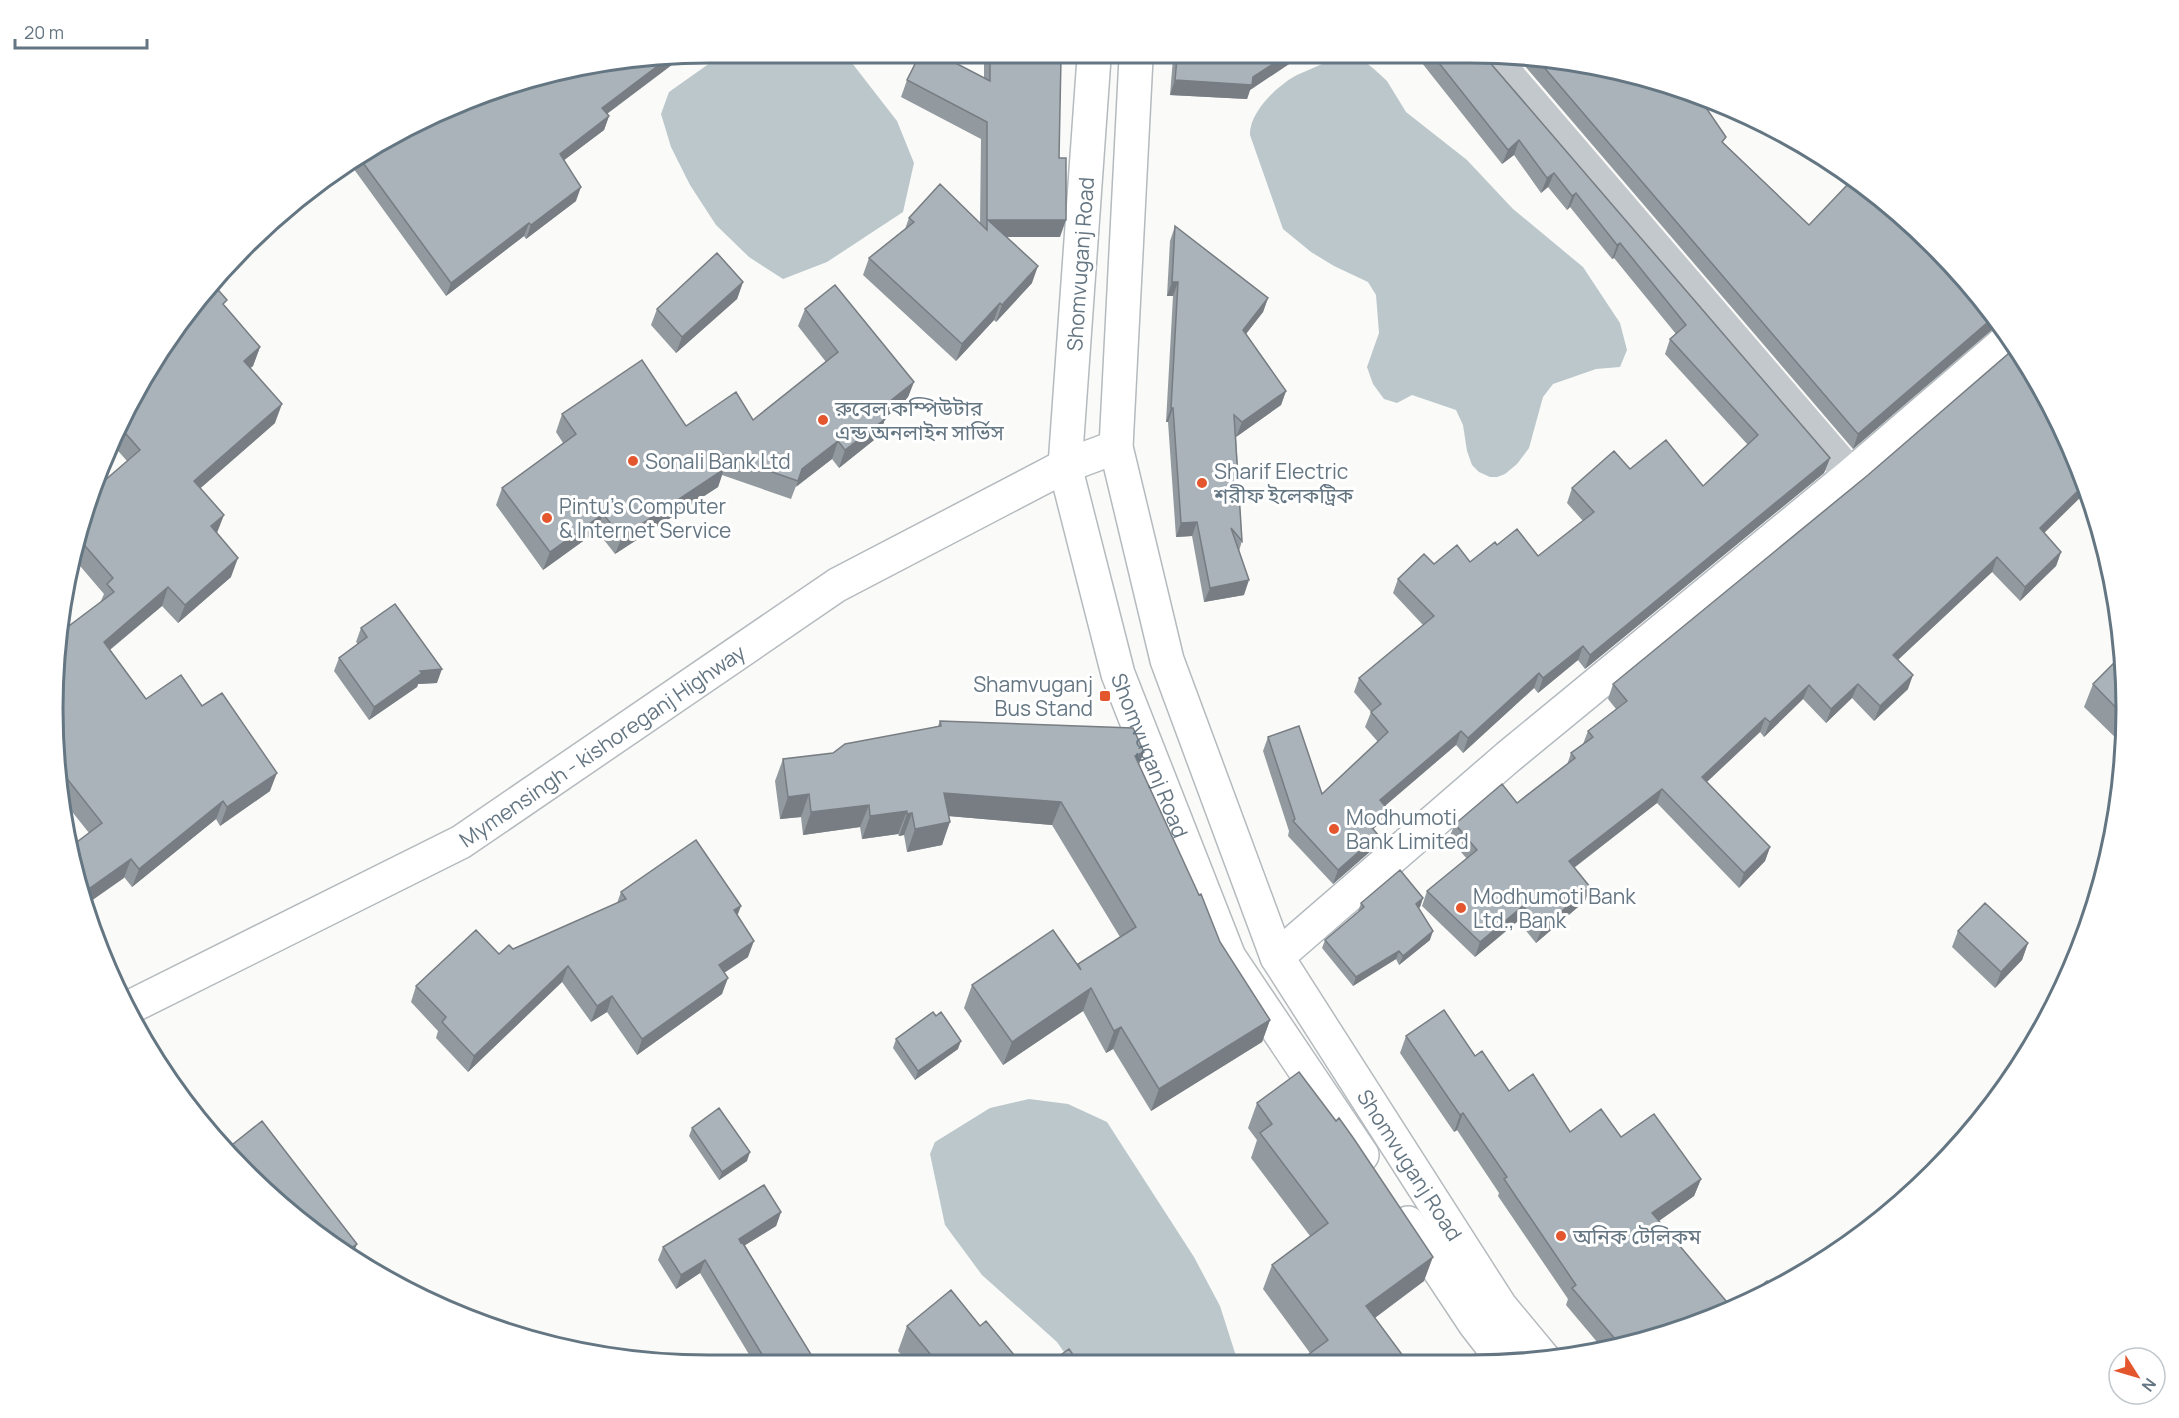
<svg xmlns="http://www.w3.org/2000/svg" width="2179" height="1418" font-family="Manrope,'Noto Sans Bengali',sans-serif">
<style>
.water{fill:#bbc7cb}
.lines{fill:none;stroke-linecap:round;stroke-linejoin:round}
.secondary-casing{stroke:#b3babf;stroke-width:36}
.primary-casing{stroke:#b5babe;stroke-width:36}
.street{stroke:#c3c8cc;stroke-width:33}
.secondary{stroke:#fff;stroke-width:33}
.primary{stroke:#fff;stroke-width:33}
.wall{fill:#929a9f}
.shaded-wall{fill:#777d82}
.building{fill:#aab3b9;stroke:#777d82;stroke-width:1.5}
.poi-dot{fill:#e4572e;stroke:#fff;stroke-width:2}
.labels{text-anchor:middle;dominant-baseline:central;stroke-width:6;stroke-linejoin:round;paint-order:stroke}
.street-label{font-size:21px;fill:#657683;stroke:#fff}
.poi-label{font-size:21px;fill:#657683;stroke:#fff;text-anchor:start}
.rim{fill:none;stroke:#657683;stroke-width:3}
</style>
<rect width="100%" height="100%" fill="#fafaf8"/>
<path class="water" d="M717,58h126l9,5 45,58 17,42 -11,49 -76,50 -44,17 -34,-22 -33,-32 -26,-40 -19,-38 -10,-33 8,-22z
M1336,58h24l14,11 13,12 19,31 61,48 46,49 70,58 37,56 7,27 -7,17 -24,2 -43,15 -10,13 -14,51 -12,16 -12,10 -8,3h-7l-11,-5 -7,-7 -5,-14 -4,-26 -7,-15 -44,-15 -15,8 -13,-4 -11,-15 -6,-17 12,-34 -3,-38 -8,-13 -34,-16 -23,-14 -28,-23 -33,-94c-1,-23 28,-50 47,-60 13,-6 26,-11 39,-17z
M1029,1099l39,5 39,18 87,135 26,49 16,50 -2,7 -163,-1 -14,-20 -75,-67 -37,-50 -15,-71 5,-12 55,-34z"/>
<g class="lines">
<g class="secondary-casing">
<path id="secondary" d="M1277,957l231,-200 343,-282 158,-136"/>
</g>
<g class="primary-casing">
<g id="primary">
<path id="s1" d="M1094,58l-29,408 53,208 111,283 133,198"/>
<path id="s2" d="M1136,58l-20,389 51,213 110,297 223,349 44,53"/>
<path id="s3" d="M128,1008l333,-166 376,-257 228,-119 51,-19"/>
<path d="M1408,1223l67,101 31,40"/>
</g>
</g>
<path class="street" d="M1493,58l358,417"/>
<use href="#secondary" class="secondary"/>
<use href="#primary" class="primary"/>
</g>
<path class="wall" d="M623,58h58l-74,56 2,2 -5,14 -40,30 12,41 -50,38 -2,-3 -78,60 -98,-135 150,-74z
M984,58h77l-2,100 1,79h-53l25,46 -36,39 -2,-2 -38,41 -93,-86 6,-17 36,-29 4,-11 71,6 1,-85 -80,-42 6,-17 77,-2z
M1173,58h125l-48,32 -3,9 -77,-4z
M1418,58h68l344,400 -6,15 -239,196 -7,-9 -40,33 -4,-5 -71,65 -7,-8 -71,61 -4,16 -8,7v20l-40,35 -45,-48 1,-5 -26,-80 5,-14 54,57 56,-52 -13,-15 6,-15 -17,-20 5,-14 64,-53 -30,-32 5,-14 36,-15 36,-2 27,-17 41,11 45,-35 -16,-18 5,-15 58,-19 73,17 45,-41 -83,-91 5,-15 6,-5 -62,-76 -2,1 -42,-52 -3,3 -19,-23 -7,6 -27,-38 -12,9z
M1518,58h38l168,85 85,82 188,99 -144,125z
M1175,226l93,72 -5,14 -17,22 40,57 -5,14 -45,32v-1l6,105 -3,10 5,44 -40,7 -12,-66 -16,1 -8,-115h-2l7,-126h-6l3,-55z
M743,282l-6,17 -61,54 -25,-28 6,-16z
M225,307l35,40 -7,19 -3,2 25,55 -75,65 17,45 14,44 -53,46 -16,-17 -52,44 36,49 56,7 68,85 -50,35 -4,-7 -84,68 -74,-93 -4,-128 46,-63 4,-9 -29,-34 12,-62 40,-37 -15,-17 28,-63z
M805,309l102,91 -22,18v1l-6,17 -40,32 -7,-9 -36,27 -5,13 -69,-24 -4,12 -103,67 -18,-23 -54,39 -47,-65 6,-17 61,-45 -7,-11 6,-18 124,12 67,-6 73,-58 -28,-36z
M1868,475l176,58 17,19 -5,14 -36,35 -28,-29 -94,88 10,29 -34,32 -22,-23 -26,25 -23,-24 -39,38 -4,-5 -53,50 63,65 -5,14 -26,27 -82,-85 -83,65 16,19 -5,14 -49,42 -18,-22 -43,36 -53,-51 5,-15 40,-32 -18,-21 6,-14 62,-21 50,-38 4,-12 12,-9 5,-13 28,-22 -8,-10 5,-15z
M361,628l76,55 -19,1 -1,3 -48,33 -35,-49 5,-13 19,-14 -2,-2z
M2125,666l-2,79 -39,-38 9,-23z
M940,721l199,43 81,178 50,78 -8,22 -111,69 -38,-62 -7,4 -23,-42 -80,54 -39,-57 8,-23 105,-20 43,-28 -68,-112 -103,-9 -7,29 -35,7 -3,-17 -5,1 -1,-2 -36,5 -2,-12 -57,8 -2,-18 -21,2 -5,-38 8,-22 50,-6 105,-27z
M621,892l116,23 11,42 -24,16 -2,21 -85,61 -30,-43 -16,10 -29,-40 -94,90 -32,-34 2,-7 -27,-29 5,-16 97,-37 104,-46z
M1423,898l-3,9 -2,1 12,32 -31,25 -3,-6 -43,27 -31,-38 3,-8 33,-28 3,-9z
M1958,931l70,12 -6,17 -27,28 -43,-41z
M1406,1036l69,20 34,35 61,41 51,5 80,42 -7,17 -35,25 -19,122 -37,6 -37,-44 2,-6 -70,-103 1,-3 -42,-63 -3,2 -54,-79z
M896,1039l62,10 -43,31 -22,-32z
M1257,1103l167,178 -49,37 -65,35 -47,-64 9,-24 38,-29 -59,-78 6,-18 -9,-12z
M692,1128l55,33 -28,19 -30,-44z
M781,1212l-5,14 -31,19 70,116h-62l-53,-88 -24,16 -18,-29 5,-13z
M907,1326h73l40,36 -113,-1 -9,-10z"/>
<path class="shaded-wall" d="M668,58h13l-84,63 5,-13z
M1282,58h16l-48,32 -3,9 -77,-4 5,-15 78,-3z
M609,116l-5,14 -49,37 5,-13z
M1519,140l-5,15 -12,9 6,-14z
M1554,173l-6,14 -7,6 6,-15z
M581,187l-5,14 -50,38 5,-14z
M1576,193l-6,14 -3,3 5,-14z
M988,220h78l-6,17h-76l3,-7z
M529,223l-5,13 -78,60 5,-13z
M1620,243l-6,15 -2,1 5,-14z
M1038,266l-6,17 -36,39 6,-17z
M743,282l-6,17 -61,54 6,-16z
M1172,282h6l-5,14h-6z
M1268,298l-5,14 -25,32 5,-14z
M1000,303l-6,17 -38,41 6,-17z
M1995,316l5,7 -147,126 5,-15z
M260,347l-7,19 -16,13 7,-18z
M914,382l-7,18 -35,28 7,-18z
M1286,391l-5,14 -45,32 6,-15z
M282,404l-7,19 -88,77 7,-19z
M1171,408h2l-5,14h-2z
M885,419l-6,17 -40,32 6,-18z
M838,441l-6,18 -36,28 6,-18z
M1830,458l-6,15 -239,196 5,-14z
M724,469l-6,18 -103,67 7,-17z
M2084,485l2,7 -52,51 6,-15z
M603,514l-6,17 -54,39 7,-18z
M224,515l-7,18 -6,-7z
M1197,522l-5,14 -16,1 5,-14z
M2061,552l-5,14 -36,35 5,-14z
M1997,557l-5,15 -104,97 5,-14z
M238,558l-7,19 -53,46 7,-18z
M1249,580l-5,15 -40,7 6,-14z
M168,587l-6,19 -65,54 7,-18z
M1583,646l-5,14 -40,33 5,-15z
M442,669l-5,14 -19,1 -1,3 -48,33 5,-13 46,-36z
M1539,673l-5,15 -71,65 5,-15z
M1913,675l-5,14 -34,32 6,-15z
M1858,684l-6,14 -26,25 5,-14z
M1809,685l-6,14 -39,38 6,-15z
M1765,718l-5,14 -63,59 5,-14z
M1461,731l-5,14 -82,70 6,-15z
M1144,752l-9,22v-18z
M277,773l-7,18 -50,35 7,-19z
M1662,789l-5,14 -94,73 6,-15z
M944,793l117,9 -9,23 -116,-10z
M809,794l-8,23 -21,2 8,-22z
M223,801l-7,18 -84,68 7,-18z
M869,805l-9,22 -57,8 8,-23z
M1386,807l-5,15 -18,16 6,-14z
M907,811l-9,23 -36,5 8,-23z
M912,813l-8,22 -5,1 8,-22z
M950,822l-8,23 -35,7 8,-23z
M1378,835l-5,14 -40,35 5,-14z
M1770,847l-5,14 -26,27 5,-15z
M131,859l-7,19 -40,28 -4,-11z
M1590,887l-5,14 -49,42 6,-15z
M1423,898l-3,9 -7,6 3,-9z
M741,906l-6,16 -1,-12z
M1523,906l-5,15 -43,36 5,-15z
M1433,931l-3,9 -31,25 4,-9z
M754,941l-6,16 -35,23 6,-15z
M2028,943l-6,17 -27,28 6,-16z
M1399,951l-3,8 -43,27 3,-9z
M568,966l-6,16 -94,90 6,-16z
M728,978l-6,16 -85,61 5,-16z
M1091,988l-8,23 -80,54 9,-23z
M612,996l-5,16 -16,10 6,-16z
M1270,1020l-8,22 -111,69 8,-22z
M1121,1027l-8,22 -7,4 8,-22z
M961,1041l-3,8 -43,31 3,-9z
M1463,1113l-6,17 -3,2 6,-17z
M750,1152l-3,9 -28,19 3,-8z
M1701,1179l-7,17 -48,34 6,-17z
M781,1212l-5,14 -42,26 5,-13z
M357,1244l-5,13 -1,-9z
M1433,1257l-9,24 -67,50 9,-25z
M705,1260l-5,13 -24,16 5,-14z"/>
<path class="building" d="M623,58h45l-66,50 7,8 -49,38 21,33 -50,38 -2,-2 -78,60 -93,-127 140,-69z
M918,58h28l44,23v-23h71l-2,100h7v62h-78l50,46 -36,39 -2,-2 -38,41 -93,-86 45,-36 -5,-4 31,-34 47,46v-108l-80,-42z
M1177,58h105l-29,19 -1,8 -77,-5z
M1435,58h51l344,400 -240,197 -7,-9 -40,32 -4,-5 -71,65 -7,-7 -81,69 6,7 -17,17 9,11 -40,35 -45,-49 2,-2 -27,-82 31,-11 23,68 66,-62 -17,-20 10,-8 -22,-26 75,-62 -36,-37 26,-25 10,10 23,-19 13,17 25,-20 2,3 20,-16 21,27 56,-44 -22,-24 42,-37 16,18 36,-29 37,46 55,-51 -88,-96 16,-14 -66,-82 -3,2 -41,-52 -4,3 -18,-23 -7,5 -28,-38 -11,10z
M1536,58h20l125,29 15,6 30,44 -4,5 87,83 42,-44 52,34 88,94 4,7 -137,118z
M1175,226l93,72 -25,32 43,61 -44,31 -8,-7 8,126 -11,-13 18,52 -39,8 -13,-66 -16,1 -8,-115h-2l7,-126h-6z
M717,253l26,29 -61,55 -25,-28z
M212,283l15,17 -4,4 37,43 -16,14 38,43 -88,77 30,34 -13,11 27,32 -53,47 -17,-18 -64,55 42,57 35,-24 21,31 20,-13 55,80 -50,34 -4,-6 -84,68 -8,-10 -51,36 -5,-16 -6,-31 33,-25 -45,-57 -3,-100 7,-34 53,-40 -7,-8 6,-6 -34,-39 8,-41 2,-4 51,-44 -20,-23 20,-46 48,-71z
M835,285l79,97 -35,28 6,9 -40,31 -7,-9 -36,28 -4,12 -86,-30 12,18 -102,68 -19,-23 -53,38 -48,-64 74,-54 -14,-20 80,-54 44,66 50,-34 17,28 85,-68 -33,-43z
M2015,348l44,70 25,67 -44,43 21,24 -36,35 -28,-30 -104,98 20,20 -33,31 -22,-22 -27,25 -22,-24 -39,37 -5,-4 -63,59 68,70 -26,26 -82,-84 -93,72 21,26 -48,41 -19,-22 -43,36 -53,-51 50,-41 -22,-26 47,-40 15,19 58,-45 -4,-5 22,-16 -5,-6 39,-30 -14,-17 255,-209z
M395,604l47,65 -22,2 2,2 -48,34 -35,-49 28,-21 -6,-9z
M2119,658l6,8 -2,49 -30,-31z
M940,721l193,7 11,24 -9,4 64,139 2,-1 19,48 50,78 -111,69 -38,-62 -7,4 -23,-43 -79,54 -40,-57 81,-55 28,40 -3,-6 58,-37 -75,-125 -117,-9 6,29 -35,7 -3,-16 -5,1v-3l-37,5 -1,-11 -58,7 -2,-18 -21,3 -5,-38 50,-6 12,-9 96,-18z
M696,840l45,66 -7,4 20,31 -35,24 9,13 -86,61 -30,-43 -15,10 -29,-40 -94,90 -32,-34 4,-5 -30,-31 60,-56 23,24 10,-9 4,4 113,-50 -5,-7z
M1400,870l23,28 -7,6 17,27 -30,25 -4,-5 -43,26 -31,-37 39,-33 -3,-4z
M1985,903l43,40 -27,29 -43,-41z
M1444,1010l31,46 7,-5 27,40 24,-17 37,58 31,-23 20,28 33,-23 47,65 -49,34 80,95 -92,35 -19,3 -49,-58 4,-3 -72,-106 3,-2 -44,-64 -3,2 -54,-79z
M933,1012l3,4 5,-4 20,29 -43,30 -22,-32z
M1299,1072l37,49 3,-3 15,21 79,118 -67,49 43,58 -112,-1 31,-23 -56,-75 56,-42 -68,-90 12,-9 -15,-21z
M719,1108l31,44 -28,20 -30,-44z
M262,1121l95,123 -6,4 9,15 -84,-60 -48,-55z
M764,1185l17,27 -42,27 2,4 1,-1 73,119h-49l-61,-101 -24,15 -18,-28z
M1767,1281l7,8 -13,9 -25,9z
M951,1290l29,36 6,-5 34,41 -84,-1 -29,-35z
M1069,1349l9,13h-27z"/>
<g class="poi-dot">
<circle cx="823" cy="420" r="6"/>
<circle cx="633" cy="461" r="6"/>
<circle cx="1202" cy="483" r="6"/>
<circle cx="547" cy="518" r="6"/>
<rect x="1099" y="690" width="12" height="12" rx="3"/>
<circle cx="1334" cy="829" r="6"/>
<circle cx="1461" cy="908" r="6"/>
<circle cx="1561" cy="1236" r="6"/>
</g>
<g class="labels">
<g class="street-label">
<text transform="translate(1080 264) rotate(-86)">Shomvuganj Road</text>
<text stroke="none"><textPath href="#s3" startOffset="543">Mymensingh - kishoreganj Highway</textPath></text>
<text stroke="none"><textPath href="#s1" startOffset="711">Shomvuganj Road</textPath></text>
<text stroke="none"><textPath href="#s2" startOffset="1172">Shomvuganj Road</textPath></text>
</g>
<g class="poi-label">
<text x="835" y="408">রুবেল কম্পিউটার<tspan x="835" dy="24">এন্ড অনলাইন সার্ভিস</tspan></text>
<text x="645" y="461">Sonali Bank Ltd</text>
<text x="1214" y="471">Sharif Electric<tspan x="1214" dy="24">শরীফ ইলেকট্রিক</tspan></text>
<text x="559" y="506">Pintu's Computer<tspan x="559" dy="24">&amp; Internet Service</tspan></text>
<text x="1093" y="684" text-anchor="end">Shamvuganj<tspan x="1093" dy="24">Bus Stand</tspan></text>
<text x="1346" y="817">Modhumoti<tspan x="1346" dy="24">Bank Limited</tspan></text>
<text x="1473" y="896">Modhumoti Bank<tspan x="1473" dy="24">Ltd., Bank</tspan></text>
<text x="1573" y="1236">অনিক টেলিকম</text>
</g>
</g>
<path d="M0 0H2179V1418H0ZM709 63H1470A646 646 0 0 1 2116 709V709A646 646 0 0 1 1470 1355H709A646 646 0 0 1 63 709V709A646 646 0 0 1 709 63Z" fill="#fff" fill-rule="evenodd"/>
<path class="rim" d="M709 63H1470A646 646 0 0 1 2116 709V709A646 646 0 0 1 1470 1355H709A646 646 0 0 1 63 709V709A646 646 0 0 1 709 63Z"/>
<g transform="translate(2137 1376) rotate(127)"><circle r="28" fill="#ffffff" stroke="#c1c8cd" stroke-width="1.5"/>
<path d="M0-4.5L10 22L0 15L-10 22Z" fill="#e4572e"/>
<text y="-9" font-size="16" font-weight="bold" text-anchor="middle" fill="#657683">N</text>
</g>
<path d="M15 39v9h132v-9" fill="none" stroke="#657683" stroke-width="3"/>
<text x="24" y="39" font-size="18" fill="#657683" stroke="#ffffff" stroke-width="4.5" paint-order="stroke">20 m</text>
</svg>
